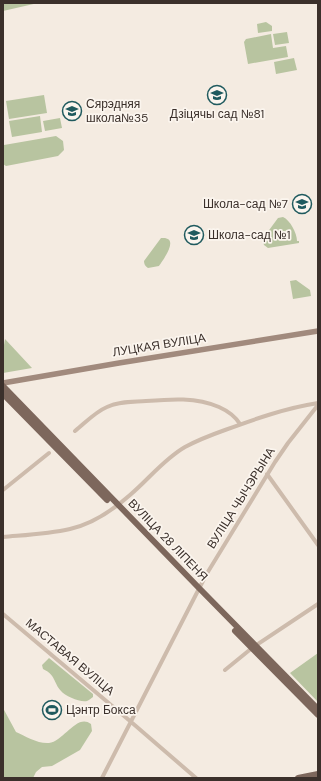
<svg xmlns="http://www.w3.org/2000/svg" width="321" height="781" font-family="'DM Sans',sans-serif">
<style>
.green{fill:#b8c4a0}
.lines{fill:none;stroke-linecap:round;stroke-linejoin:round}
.minor{stroke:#cdbbac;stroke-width:4}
.secondary{stroke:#a18a7d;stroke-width:5.5}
.primary{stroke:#7d675c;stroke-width:6}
.labels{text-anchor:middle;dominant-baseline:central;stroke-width:3.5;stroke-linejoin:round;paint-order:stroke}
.poi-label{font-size:12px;fill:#3b302b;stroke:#fbf5ee;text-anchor:start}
.street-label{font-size:12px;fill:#3b302b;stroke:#fbf5ee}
</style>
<rect width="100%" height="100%" fill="#f4ebe1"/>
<path class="green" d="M3,3h35l-35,8z
M266,22l6,4v5l-14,2 -1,-9z
M287,32l2,11 -14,2 -2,-11z
M271,34l2,14 13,-2 2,11 -40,7 -4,-22 2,-3z
M294,58l3,12 -21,4 -2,-12z
M44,95l3,18 -38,6 -3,-18z
M40,116l2,16 -30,5 -3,-16z
M60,118l2,10 -17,3 -2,-10z
M56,136l7,5 1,9 -6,6 -52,10 -3,-2v-18l1,-1z
M283,217c7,3 14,16 14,24h2v2l-31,5 -4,-3 -1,-3 1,-5 14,-19z
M161,238c20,-2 2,22 -2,28l-11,2c-3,-2 -4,-4 -4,-7z
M296,280l14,10 1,6 -18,3 -3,-18z
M5,339l27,29 -29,5v-22z
M318,653v49l-28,-29z
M49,658l44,36v3c-2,1 -3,3 -6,4 -6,2 -22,-5 -26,-10 -8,-9 -5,-16 -18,-22l-1,-4z
M3,708l13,24c9,4 22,12 33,11 15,-2 28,-30 42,-19l1,7 -12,19 -28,16 -10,1 -6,5 -3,6h-30z"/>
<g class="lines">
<path class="minor" d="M75,431c10,-8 20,-19 32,-24 12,-6 26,-5 39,-6 25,-2 50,-4 73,6 9,4 16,9 21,17
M267,474l51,71
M3,490l46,-37
M3,537c22,-2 45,-3 67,-8 22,-5 43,-19 60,-34 19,-16 34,-36 55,-48 13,-7 26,-12 40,-17 30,-11 61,-22 93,-27
M3,614l127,107 66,57
M225,670l27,-22 66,-44
M102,778l104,-203 69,-113 13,-19 30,-38"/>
<path class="secondary" d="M3,383l116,-20 199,-32"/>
<path class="primary" d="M3,386l196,202 119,121
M3,394l104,106
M235,631l83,84
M298,778l20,-4"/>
</g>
<defs>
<g id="school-ring" transform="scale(1)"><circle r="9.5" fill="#fbf5ee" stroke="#1f5a5e" stroke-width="1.5"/><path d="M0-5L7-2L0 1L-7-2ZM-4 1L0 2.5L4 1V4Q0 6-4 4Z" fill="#1f5a5e"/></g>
<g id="stadium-ring" transform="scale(1)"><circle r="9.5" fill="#fbf5ee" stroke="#1f5a5e" stroke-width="1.5"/><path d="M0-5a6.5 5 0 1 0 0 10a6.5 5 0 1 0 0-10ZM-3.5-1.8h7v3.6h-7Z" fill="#1f5a5e"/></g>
</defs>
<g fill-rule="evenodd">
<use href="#school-ring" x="217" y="95"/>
<use href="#school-ring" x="72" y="111"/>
<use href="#school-ring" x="302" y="204"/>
<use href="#school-ring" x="194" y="235"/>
<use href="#stadium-ring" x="52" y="710"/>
</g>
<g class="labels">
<g class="poi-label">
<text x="86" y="104">Сярэдняя<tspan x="86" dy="14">школа№35</tspan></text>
<text x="217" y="114" text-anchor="middle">Дзіцячы сад №81</text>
<text x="288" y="204" text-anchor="end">Школа-сад №7</text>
<text x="208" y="235">Школа-сад №1</text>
<text x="66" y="710">Цэнтр Бокса</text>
</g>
<g class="street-label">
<text transform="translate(159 345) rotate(-9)">ЛУЦКАЯ ВУЛІЦА</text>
<text transform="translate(241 498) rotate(-58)">ВУЛІЦА ЧЫЧЭРЫНА</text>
<text transform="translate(168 540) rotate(46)">ВУЛІЦА 28 ЛІПЕНЯ</text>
<text transform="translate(70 657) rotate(40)">МАСТАВАЯ ВУЛІЦА</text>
</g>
</g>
<rect width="321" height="781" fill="none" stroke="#3b302b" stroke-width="8"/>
</svg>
